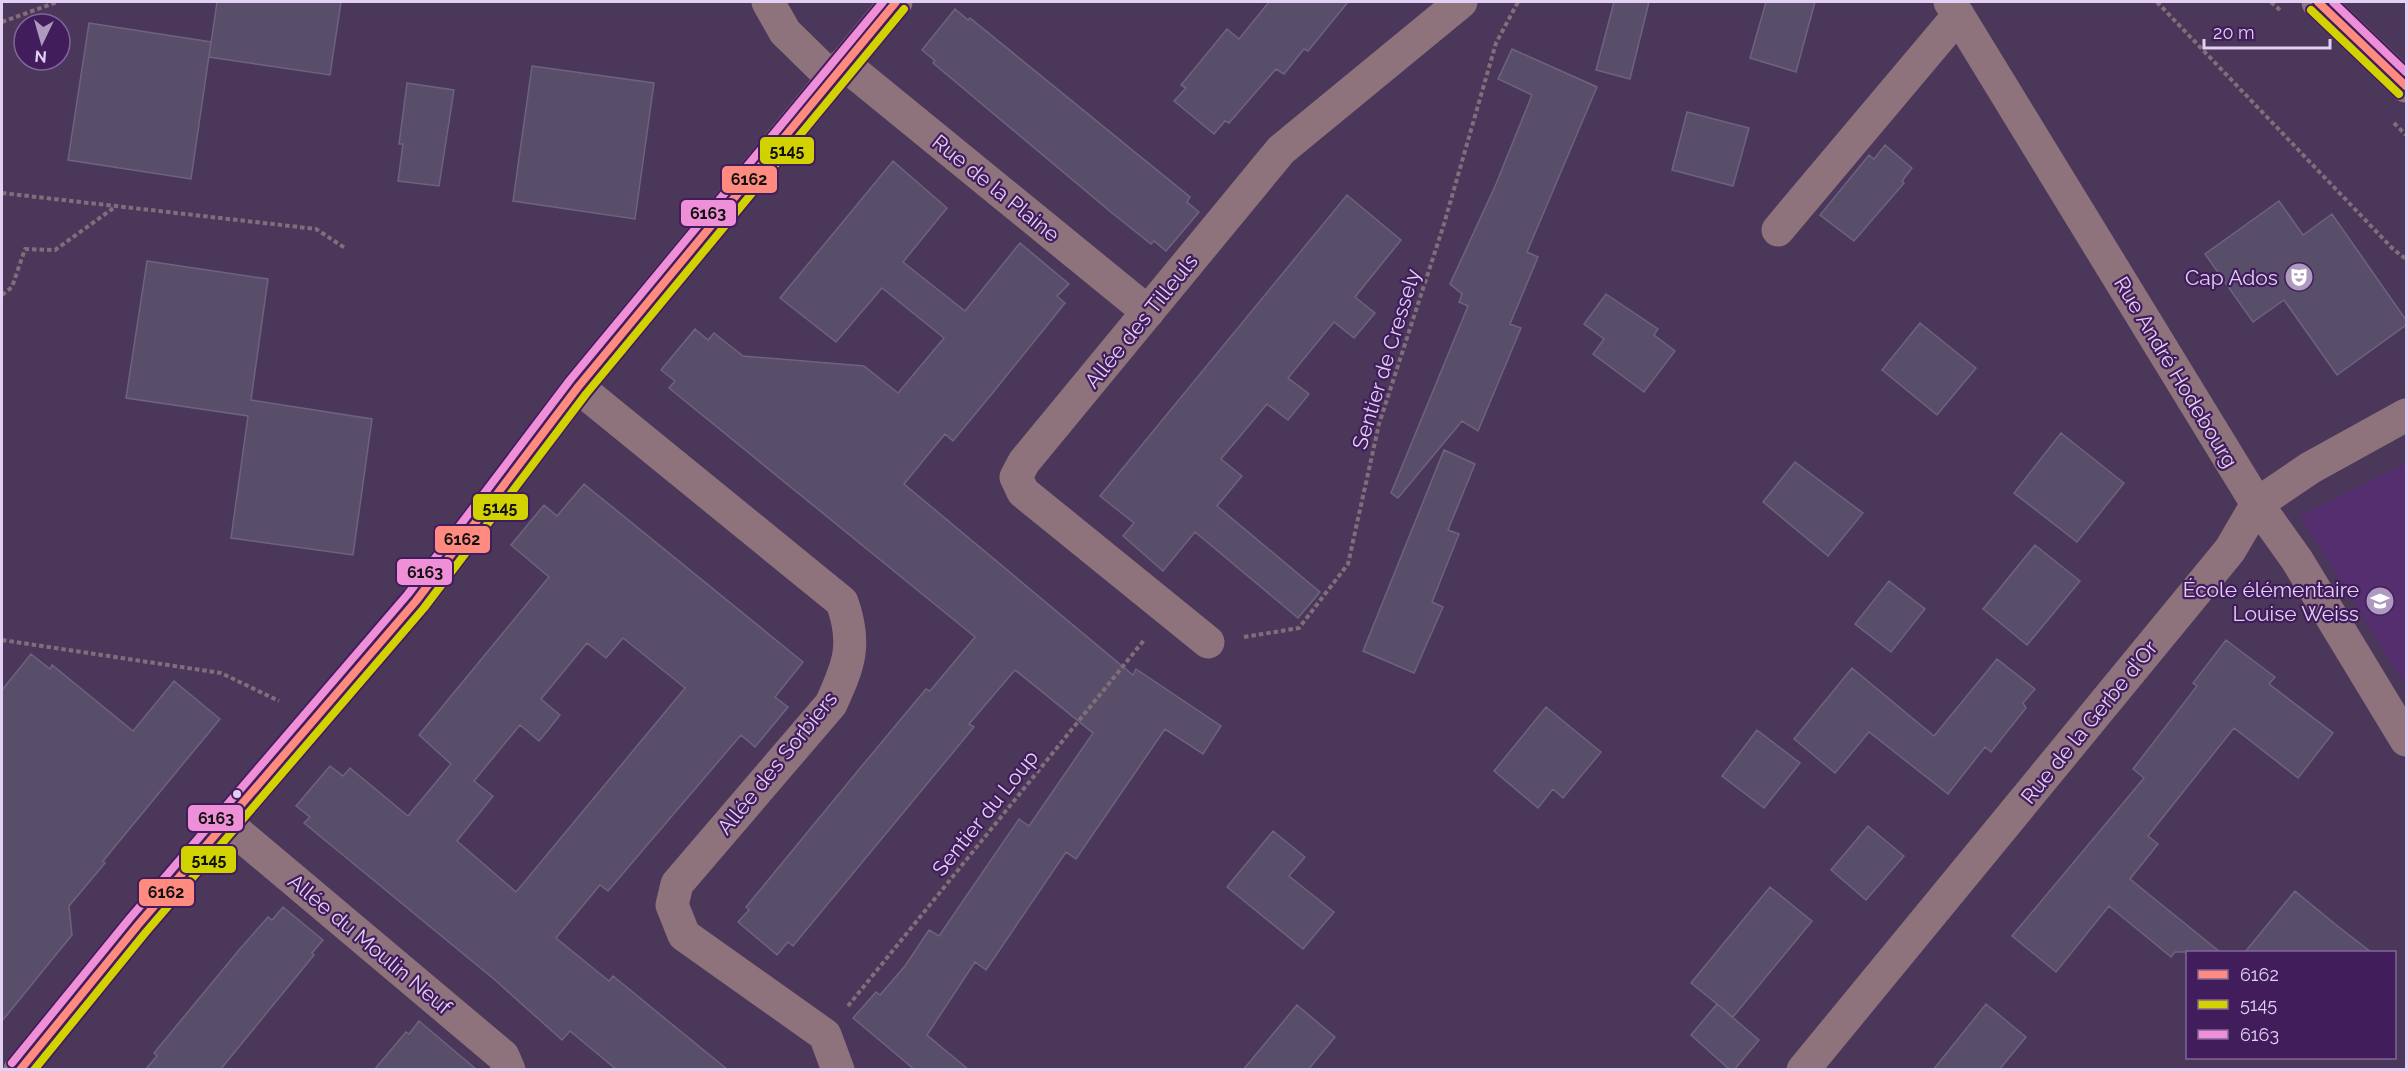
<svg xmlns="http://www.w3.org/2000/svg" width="2408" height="1071" font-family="Raleway,sans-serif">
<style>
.built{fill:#542e6f}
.building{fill:#594e6a;stroke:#6d6280;stroke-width:1.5;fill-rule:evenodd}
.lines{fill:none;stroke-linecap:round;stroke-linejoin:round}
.path{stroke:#826d7b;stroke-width:4;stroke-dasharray:4.5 3;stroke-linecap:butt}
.street{stroke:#8e737d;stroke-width:33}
.bus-1-casing{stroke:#421d5c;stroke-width:12}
.bus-2-casing{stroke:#421d5c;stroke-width:12}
.bus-3-casing{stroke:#421d5c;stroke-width:12}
.bus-1{stroke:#ff8a80;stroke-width:8}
.bus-2{stroke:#d2d200;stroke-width:8}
.bus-3{stroke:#ef8fd7;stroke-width:8}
.bus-dot{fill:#e3d0f5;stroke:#421d5c;stroke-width:2}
.labels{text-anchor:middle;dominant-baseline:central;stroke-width:4.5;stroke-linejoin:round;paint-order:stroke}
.street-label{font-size:21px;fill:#e3d0f5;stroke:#421d5c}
.poi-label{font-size:21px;fill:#e3d0f5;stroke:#421d5c;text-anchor:end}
.line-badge{stroke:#421d5c;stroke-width:2}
.pale-badge-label{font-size:16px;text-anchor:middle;font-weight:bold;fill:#111}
</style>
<rect width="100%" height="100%" fill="#4b3759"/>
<path class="built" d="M2406,463v223l-106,-170z"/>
<path class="building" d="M217,2h124l-11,73 -121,-18z
M1269,2h79l-40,49 -4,-2 -20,25 -8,-5 -47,54 -4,-2 -11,13 -40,-33 12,-13 -5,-3 46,-56 12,10z
M1614,2h35l-19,77 -34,-9z
M1766,2h49l-19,70 -46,-14z
M955,9l13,11 2,-2 220,179 -3,5 12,10 -33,39 -12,-10 -3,3 -39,-31 -179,-150 2,-2 -13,-11z
M89,23l122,19 -20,137 -123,-19z
M1512,49l85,38 -70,165 11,5 -28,67 11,4 -43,103 -16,-10 -64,77 -7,-5 77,-187 -9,-4 3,-8 -12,-10 46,-100 36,-89 -34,-16z
M532,66l122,17 -19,136 -122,-18z
M407,83l47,7 -15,96 -41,-5 5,-37h-4z
M1687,112l62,16 -16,58 -61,-16z
M1885,145l27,23 -10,13 2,2 -50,58 -34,-26 49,-60 5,4z
M893,161l54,47 -44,54 62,49 55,-68 49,41 -12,12 8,7 -70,87 -42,51 -8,-7 -41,50 229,191 3,-6 85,57 -18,28 -38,-25 -89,130 -10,-7 -80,118 -11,-8 -48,73 42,35h-54l-62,-52 23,-26 4,3 25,-29 24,-36 10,6 80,-117 10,7 64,-93 -78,-63 -46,54 5,3 -181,219 -5,-4 -11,13 -39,-33 11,-12 -3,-3 115,-140 65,-78 4,2 45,-54 -306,-249 6,-7 -14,-11 34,-41 13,11 6,-7 29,23 121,10 34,27 46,-55 -62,-50 -46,54 -56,-44z
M1347,195l54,45 -46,57 20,16 -21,25 -20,-16 -46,56 21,16 -21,26 -21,-16 -46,55 21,17 -25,30 103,86 -22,26 -103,-86 -32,39 -40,-35 11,-13 -34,-27z
M2279,201l24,34 29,-21 74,106v5l-69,50 -53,-75 -31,22 -48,-68z
M147,261l121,18 -17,121 121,19 -19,136 -122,-17 17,-122 -122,-18z
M1606,294l52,35 -4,6 21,16 -31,41 -51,-38 11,-15 -20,-15z
M1920,323l56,45 -39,47 -55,-45z
M2061,433l63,50 -47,59 -63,-49z
M1444,450l31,14 -27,66 11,4 -27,68 11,5 -29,66 -51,-22z
M1795,462l68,51 -35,43 -65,-54z
M584,484l219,178 -28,35 13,10 -33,40 -14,-12 -133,156 -8,-6 -44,53 53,43 4,-5 115,94h-111l-47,-39 -8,9 -67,-60 -191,-157 6,-6 -14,-11 34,-40 13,10 7,-8 58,48 43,-52 -32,-29 130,-158 -38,-32 33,-40 13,11zM623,638l62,50 -169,204 -59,-51 36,-45 -19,-15 46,-56 19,16 10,-12 11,-14 -19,-16 46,-56 19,15z
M2035,545l45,36 -53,64 -44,-36z
M1889,581l36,28 -34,43 -36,-28z
M2226,640l49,37 -6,7 64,49 -35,45 -64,-50 -86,108 10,8 -28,35 90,73h-45l-4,5 -62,-51 -53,66 -44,-36 132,-158 -11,-9 64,-83 -4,-3z
M31,654l19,15 2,-4 81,66 41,-50 46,38 -117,142 2,2 -36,43 3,29 -70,86v-331z
M1997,659l38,30 -12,14 3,5 -35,44 -6,-5 -37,47 -79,-62 -34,41 -41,-34 58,-71 82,68z
M1546,707l55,45 -38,46 -10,-9 -15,19 -44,-37z
M1757,730l43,33 -36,45 -42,-32z
M1868,826l36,30 -38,44 -35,-30z
M1273,831l32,26 -16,19 45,36 -31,37 -76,-62z
M1770,887l42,34 -79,96 -42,-34z
M2295,891l40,33 36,28h-126z
M283,907l40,33 -11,13 2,2 -94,115h-75l12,-14 -3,-3 85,-103 29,-33 4,3z
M1717,1004l42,36 -25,30h-4l-39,-35z
M1986,1004l40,33 -27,33h-66z
M1297,1005l38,32 -27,33h-65z
M419,1021l58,49h-103l32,-38 3,2z"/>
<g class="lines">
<path class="path" d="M2157,2l236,247 13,10
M2271,2l9,8
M2,22l55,-20
M2394,123l12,12
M2,193l314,36 29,19
M2,295l10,-8 13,-38 30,1 60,-43
M1244,637l55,-9 49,-64 31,-140 65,-200 52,-181 22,-41
M2,640l219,33 58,28
M848,1006l297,-367"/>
<path class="street" d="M768,2l17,30 47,46
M1950,2l307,502 40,56 109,180
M2318,2l88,84
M844,64l304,248
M1778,230l180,-214
M578,387l264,215c15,42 7,63 -11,102l-154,180 -5,21 12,30 141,100 13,35
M1208,642l-185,-150 -7,-15 8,-15 257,-312 180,-148
M226,823l277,233 6,14
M20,1070l118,-145 278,-324 162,-214 318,-385
M1803,1070l427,-520 27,-46 53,-36 96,-53"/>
<g class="bus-1-casing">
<path id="bus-1" d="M2318,2l88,84
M20,1070l118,-145 278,-324 162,-214 318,-385"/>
</g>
<g class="bus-2-casing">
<path id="bus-2" d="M2311,10l88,84
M34,1070l112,-138 278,-324 162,-214 318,-385"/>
</g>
<g class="bus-3-casing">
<path id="bus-3" d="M2333,2l73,70
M12,1063l118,-145 278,-324 162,-214 313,-378"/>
</g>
<use href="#bus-1" class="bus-1"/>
<use href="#bus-2" class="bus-2"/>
<use href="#bus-3" class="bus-3"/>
</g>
<defs>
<g id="theatre-disc" transform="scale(1.5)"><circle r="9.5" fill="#ae9abe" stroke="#421d5c"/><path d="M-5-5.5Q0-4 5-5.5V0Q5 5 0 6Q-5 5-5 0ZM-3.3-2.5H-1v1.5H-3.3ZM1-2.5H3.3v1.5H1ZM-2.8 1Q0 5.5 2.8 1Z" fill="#fff"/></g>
<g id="school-disc" transform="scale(1.5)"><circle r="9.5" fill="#ae9abe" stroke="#421d5c"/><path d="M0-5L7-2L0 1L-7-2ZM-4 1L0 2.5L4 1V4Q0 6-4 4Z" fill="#fff"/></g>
</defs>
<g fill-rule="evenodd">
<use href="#theatre-disc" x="2299" y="277"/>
<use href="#school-disc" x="2380" y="601"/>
</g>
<circle class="bus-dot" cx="237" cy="794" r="5"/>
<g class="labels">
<g class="street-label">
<text transform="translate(996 188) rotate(39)">Rue de la Plaine</text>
<text transform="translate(1141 321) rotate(-51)">Allée des Tilleuls</text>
<text transform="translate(1386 359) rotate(-73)">Sentier de Cressely</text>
<text transform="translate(2176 372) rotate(59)">Rue André Hodebourg</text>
<text transform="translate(2089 722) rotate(-51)">Rue de la Gerbe d'Or</text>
<text transform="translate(777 763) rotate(-51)">Allée des Sorbiers</text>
<text transform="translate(985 813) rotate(-51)">Sentier du Loup</text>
<text transform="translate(370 944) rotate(40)">Allée du Moulin Neuf</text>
</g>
<g class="poi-label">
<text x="2278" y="277">Cap Ados</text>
<text x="2359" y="589">École élémentaire<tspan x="2359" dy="24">Louise Weiss</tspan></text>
</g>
</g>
<g class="line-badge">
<rect x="759" y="136" width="56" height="29" rx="6" fill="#d2d200"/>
<rect x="721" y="165" width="57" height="29" rx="6" fill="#ff8a80"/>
<rect x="680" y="199" width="57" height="28" rx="6" fill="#ef8fd7"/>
<rect x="472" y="493" width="57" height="28" rx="6" fill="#d2d200"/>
<rect x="434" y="525" width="57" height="29" rx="6" fill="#ff8a80"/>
<rect x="396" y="558" width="57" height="28" rx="6" fill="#ef8fd7"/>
<rect x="187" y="804" width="57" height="28" rx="6" fill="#ef8fd7"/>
<rect x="180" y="845" width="57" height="29" rx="6" fill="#d2d200"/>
<rect x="138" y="878" width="57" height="29" rx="6" fill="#ff8a80"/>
</g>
<g class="pale-badge-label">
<text x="787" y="156">5145</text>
<text x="749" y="185">6162</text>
<text x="708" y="219">6163</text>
<text x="500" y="513">5145</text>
<text x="462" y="545">6162</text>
<text x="425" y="578">6163</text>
<text x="216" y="824">6163</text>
<text x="209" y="865">5145</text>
<text x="166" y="898">6162</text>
</g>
<rect width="2408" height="1071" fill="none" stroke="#e3d0f5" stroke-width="6"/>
<rect x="2186" y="951" width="210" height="108" fill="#421d5c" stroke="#826599" stroke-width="1.5"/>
<rect x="2198" y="970" width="30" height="9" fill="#ff8a80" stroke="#826599" stroke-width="1.5"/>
<text x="2240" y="981" font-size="18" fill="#e3d0f5">6162</text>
<rect x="2198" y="1000" width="30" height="9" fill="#d2d200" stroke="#826599" stroke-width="1.5"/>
<text x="2240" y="1011" font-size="18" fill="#e3d0f5">5145</text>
<rect x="2198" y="1030" width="30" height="9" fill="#ef8fd7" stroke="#826599" stroke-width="1.5"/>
<text x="2240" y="1041" font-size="18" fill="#e3d0f5">6163</text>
<g transform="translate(42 42) rotate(185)"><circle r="28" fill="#421d5c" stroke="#826599" stroke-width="1.5"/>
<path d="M0-4.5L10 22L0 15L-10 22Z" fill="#ae9abe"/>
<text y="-9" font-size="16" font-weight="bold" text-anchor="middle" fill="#e3d0f5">N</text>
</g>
<path d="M2204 39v9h126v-9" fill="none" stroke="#e3d0f5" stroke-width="3"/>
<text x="2213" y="39" font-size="18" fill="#e3d0f5" stroke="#421d5c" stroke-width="4.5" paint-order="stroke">20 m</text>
</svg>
